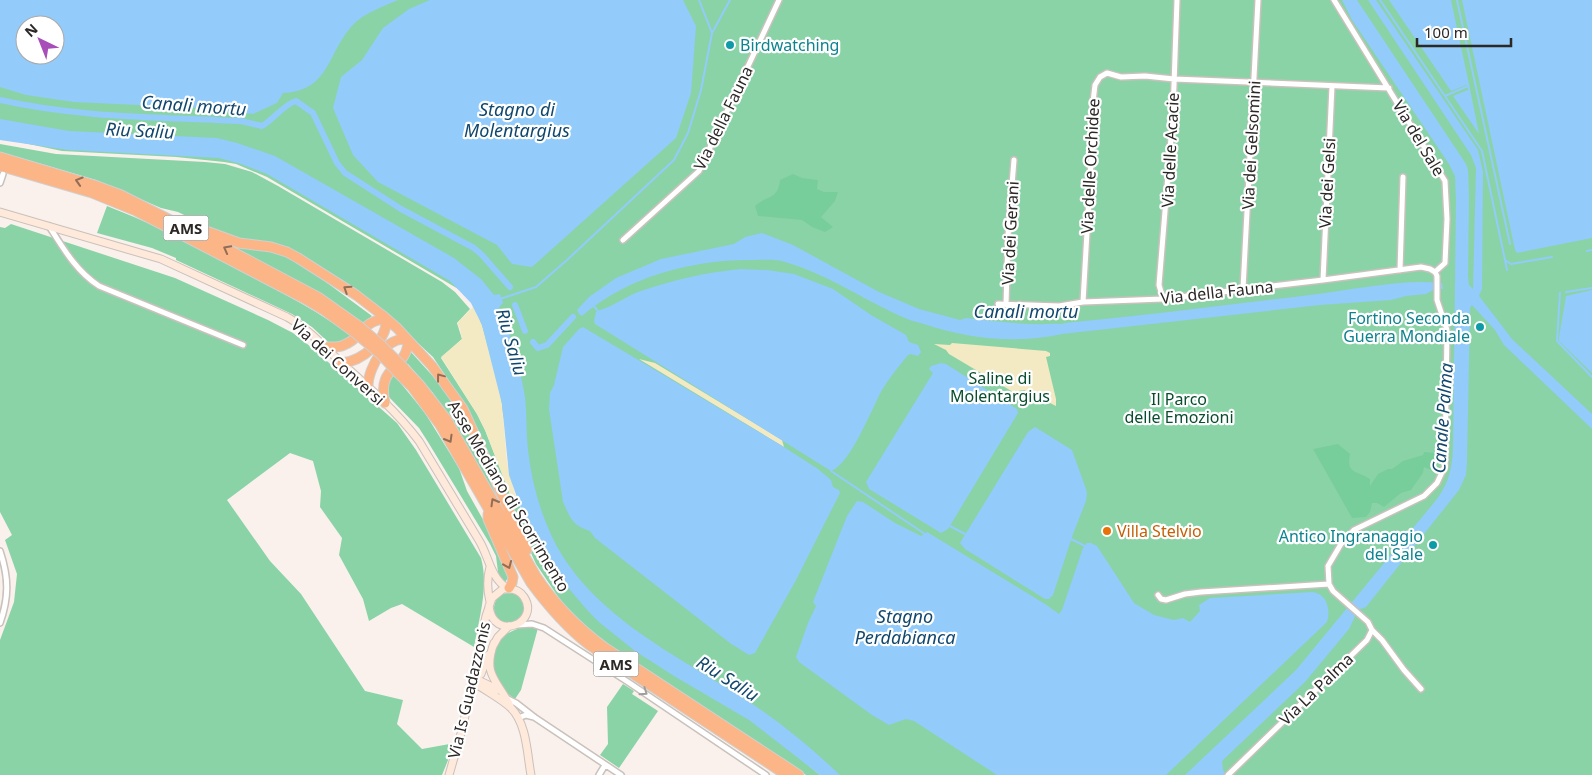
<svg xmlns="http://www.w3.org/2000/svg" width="1592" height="775" font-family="'Noto Sans',sans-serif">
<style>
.green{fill:#8ad3a7;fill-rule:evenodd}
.forest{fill:#78ce9b}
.sand{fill:#f3eac4}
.water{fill:#93cbfa;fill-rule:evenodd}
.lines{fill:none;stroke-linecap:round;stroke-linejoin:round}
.stream{stroke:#93cbfa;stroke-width:2}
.canal{stroke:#93cbfa;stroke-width:6}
.street-casing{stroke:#c9c1bb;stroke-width:8}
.secondary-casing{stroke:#c9c1bb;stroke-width:9}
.highway-casing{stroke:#d0d0cf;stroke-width:11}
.street{stroke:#fff;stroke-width:5}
.secondary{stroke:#fee9db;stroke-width:7}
.highway{stroke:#fbb587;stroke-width:9}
.highway-bridge-casing{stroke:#d0d0cf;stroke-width:11;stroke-linecap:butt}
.highway-bridge{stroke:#fbb587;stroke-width:9}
.oneway{stroke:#936e56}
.oneway2{stroke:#a09e9d}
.culture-dot{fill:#0f9aa8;stroke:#fff;stroke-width:2}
.food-dot{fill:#e8710a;stroke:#fff;stroke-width:2}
.labels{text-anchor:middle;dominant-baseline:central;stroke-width:4.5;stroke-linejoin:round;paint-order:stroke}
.shield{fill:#fff;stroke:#6b6867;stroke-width:1}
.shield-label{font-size:15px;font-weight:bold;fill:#2b2826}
.culture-label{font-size:16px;fill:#0d838f;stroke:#fff;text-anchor:end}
.street-label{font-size:16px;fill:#2b2826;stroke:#fff}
.park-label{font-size:16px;fill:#084d2e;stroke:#fff}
.food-label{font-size:16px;fill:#c56008;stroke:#fff;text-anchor:start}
.water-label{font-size:18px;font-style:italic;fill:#11476d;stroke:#fff}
</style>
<rect width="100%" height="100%" fill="#faf1ec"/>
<path class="green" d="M0,0h1592v775h-771l-28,-22 27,22h-14l-209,-138 -32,-30 -29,-43 -67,-149 -20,-34 -16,-24 -55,-51 -36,-25 -41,-25 -54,-14 -30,-11 -39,-19 -17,-4 -65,-28 -96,-28v-8l56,10 149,8 20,2 27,8 26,14 164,96 13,10 15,17 -13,14 5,16 -21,19 36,56 8,16 27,69 4,-1 18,42 -55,-223 -8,-15 -11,-12 -193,-113 -31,-13 -12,-2 -48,-5 -114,-6 -62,-13zM25,25h30v30h-30z
M107,206c47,18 92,42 137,66 37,20 74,39 108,64l-9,6 -11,1 -4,-1 -16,-15 -20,-13 -116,-54v-2l-24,-10 -55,-15z
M11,224l164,54 93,42 25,13 18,14 86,76 19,27 65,108c8,28 -2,61 -7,89l-72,-43 -11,4 -22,13 -6,-22 -24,-44 3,-17 -22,-31 1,-16 -8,-30 -23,-8 -63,47 43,61 31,33 64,97 38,9 -6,24 25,25 33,-6 -13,32h-442v-135l14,-38 3,-28 -12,-34 7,-5 -12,-23v-285l5,1z
M232,244l48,9 27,15 65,48 -1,1 -8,7 -68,-44 -64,-34z
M410,351l30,33 25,36 41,92 -1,2 -56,-98 -16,-23 -25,-29 -13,12 30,37 34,55 8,23 23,41 17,41 1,5 -3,4 -3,-1 -4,-9 -2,-16 -6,-12 -62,-102 -9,-14 -33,-34 2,-17z
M494 608a15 15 0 1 1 30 0a15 15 0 1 1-30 0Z
M528,626l10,2 -17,62 -6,9c-5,-4 -11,-7 -15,-12 -2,-3 -3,-8 -4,-11 -10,-28 5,-45 32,-50z
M623,684l11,7 -2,3 26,17 -39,57 -19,-13 8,-11 -1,-37z"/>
<path class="forest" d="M793,174l9,4 16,2 -1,9 7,3h14l-3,9 -14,16 12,10 -8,5 -13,-5 -10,-7 -44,-4 -3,-10c12,-11 23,-6 25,-26z
M1338,444l12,10c-4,20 6,16 20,25v7l8,-12 10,-5h4l11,-8 20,-6 1,-3 13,1 -1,19 -12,-5 -1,6 -12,17 -10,3 -17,14 -7,-4h-5l-2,9 -4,5 -14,1 -39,-69z"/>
<path class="sand" d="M473,307l9,18 17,62 3,17 5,58 9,36 -4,2 -27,-70 -8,-16 -36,-57 21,-18 -2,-10 -3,-6z
M952,343l94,8 4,2v3l-4,1 10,42v7l-32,-16 -11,2 -64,-38 -3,-4 -12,-6 16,1z
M639,359l16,4 127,77 2,7z"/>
<path class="water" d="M0,0h398c-16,7 -35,13 -47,27 -24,28 -22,64 -68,66l-6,10 -24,11 -51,-6 -128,-6 -48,-7 -26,-8zM25,25h30v30h-30z
M430,0h253l13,26 -5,67 -15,45 -144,129 -20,-3 -15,-19 -119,-63 -25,-27 -20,-47 8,-31 21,-17 21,-32 26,-19z
M1342,0h15l109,164 2,6 1,27 -1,79 1,9 4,4 3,-121 -5,-13 -103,-155h8l102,150 5,22 -1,117 -3,7 33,43 80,75v15l-88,-84 -9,-15 -23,-25 -2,3 -3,154 -1,13 -7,15 -93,117 -8,3 -9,19 -44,53 -83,79 1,9 3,5h-41l111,-105 141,-171c12,-17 15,-30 16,-51l3,-247 -1,-25 -6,-12 -97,-144z
M1389,0h62l18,84 -18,7z
M1462,0h130v238l-75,15 -2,-3z
M1470,89l9,45 -26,-38z
M0,119l69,12 148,7 20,5 38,13 179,102 27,21 13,16 6,-1 3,9 -4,4c12,28 21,60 26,90 2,18 1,36 3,53 3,27 10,55 21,80 35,82 124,123 194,168 35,22 67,49 97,77h-20l-71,-55 -75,-44 -39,-25 -35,-28 -12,-12 -36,-42 -18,-29 -7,-15 -18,-50 -7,-71 -20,-79 -11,-22 -21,-22 -183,-107 -26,-10 -22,-6 -151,-8 -68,-10z
M762,233l31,12 86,47 40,17 41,11 6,-2c30,3 54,7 84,6 6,-1 10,1 15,-1 85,-8 169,-19 253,-29 39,-5 86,-15 124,-11l1,6 -10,1 -7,4 -20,2 -15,4 -71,5 -258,29c-47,10 -93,5 -138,-10 -6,-2 -13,-3 -19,-6 -40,-17 -77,-44 -120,-56 -9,-3 -20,-2 -30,-2 -61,-1 -127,16 -173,56l-3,-2 -2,-4 12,-13 27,-19 45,-19 73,-15 11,-7z
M740,269l27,1 27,4 39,15 38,26 35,20 3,7 9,3 3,7 -3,4 -7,-2 -3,1c-9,11 -18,22 -26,35 -10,18 -32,75 -51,81l-236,-147 -1,-3 2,-9 4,-2c11,-3 26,-13 38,-18 35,-12 65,-19 102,-23z
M1592,290v83l-33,-32v-4l7,-41z
M583,327l201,120 34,22 13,11 2,7 6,3 1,3 -45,89 -40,71 -6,2 -19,-12 -135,-105 -5,-7c-18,-6 -19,-12 -27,-29l-14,-93 1,-16 4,-8 9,-38 16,-18z
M941,363l5,1 71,45 1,4 -70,116 -7,4 -72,-44 -3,-7 67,-109 -4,-4 2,-3z
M1035,427l37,23 15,42 -1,9 -13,33 -20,61 -4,4h-4l-80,-50 -5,-6 68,-111z
M857,501l6,1 32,21 26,13 6,-4 118,72 14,10 3,-4 21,-62 4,-5h4l6,3 37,57 20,12 20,5 9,-2 7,4 10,-11 -1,-6 11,-7 103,-6c14,2 18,18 14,30l-161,153h-169l-83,-54 -8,-2 -17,6 -17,-10 -73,-53 -3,-5 12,-34 8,-17 -3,-4 34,-86z"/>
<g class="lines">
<path class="stream" d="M699,0l13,33
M1380,0l102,151 23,109 6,4 41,-7
M1457,0l53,244
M1468,84l1,5
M1445,96l23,-10
M1587,251l5,-1
M1505,260l2,10
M1566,292l26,-4
M1560,293l-3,48 35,36
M500,299l36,-12 31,-27 107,-100 14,-27 13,-43 11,-57 18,-33
M593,305l5,6
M831,471l94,63
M950,526l15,8
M1071,539l14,7"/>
<path class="canal" d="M0,100c79,18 161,17 241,21l21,5c12,-7 21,-21 34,-25l17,12 24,50 8,10 56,36 73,39 8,7 28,32
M515,305l10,26
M533,342l5,6 9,-3 26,-28"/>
<g class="street-casing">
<path id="street" d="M1334,0l111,181 2,38 -2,44 -10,9 2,4v24l10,30 -2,136 -8,17 -13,13 -70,34 -13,14 -13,22 1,18 4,7 35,31 4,8 10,10 22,30 17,19
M0,183l3,-9
M49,226c14,22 27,45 50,60l144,59
M623,240l76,-69 80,-171
M1400,270l3,-93
M1323,280l9,-194
M1243,289l15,-289
M1163,299l-4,-14 14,-172 4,-113
M1083,302l9,-157 1,-43 2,-17 5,-8 7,-4 14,4 24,-1 29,3 215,9
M998,304l61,2 24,-4 80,-3 160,-19 98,-13 9,2 5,3
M1006,305l2,-70 6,-75
M0,551c9,27 9,46 0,72
M1158,595l3,4 5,1 19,-6 16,-2 128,-8
M517,625l15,-1 12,4 84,54 138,93
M506,698l10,5 18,14 87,58
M518,718l8,-3 8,2
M599,775l6,-10
M1228,775l139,-135 5,-10"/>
</g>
<g class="secondary-casing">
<path id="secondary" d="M0,212l161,47 126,58c22,12 38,31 56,47 27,24 54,48 76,77l61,101c9,16 11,36 27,46
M490,602c-3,-12 -3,-24 0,-35
M494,643c-12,33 4,37 16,63
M493,646l5,-9 11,-11
M472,682c9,5 32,19 39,26 16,16 16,46 20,67
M472,682l9,-8 7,-19
M472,682l8,-1 19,9
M449,775l13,-45 24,-114 6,-18 11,-9c8,-1 16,0 21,8 17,26 -31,46 -35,9"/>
</g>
<g class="highway-casing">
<path id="highway" d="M0,157l94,28 27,10 93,47 104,55 41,29
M0,166l92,27 44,18 169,88 20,12 29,21
M188,229l7,-2 44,16 32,4 16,5 11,6 58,37 26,20 15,13 35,38 31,43 64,141
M325,347c6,0 13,1 19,-2 19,-7 18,-25 42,-26
M342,363c20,-2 46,-23 44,-44
M404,368l15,16 28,36 89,156c18,27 41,51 68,71l195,128
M398,373l14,14 28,38 91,158c17,23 35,44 58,62l197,130
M368,386c0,-18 19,-52 40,-46
M385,403c-9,-39 23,-33 23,-63
M488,514v5l25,58 -1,6 -3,5"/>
</g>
<use href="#street" class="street"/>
<use href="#secondary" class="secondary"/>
<use href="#highway" class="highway"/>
<g class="highway-bridge-casing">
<path id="highway-bridge" d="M359,326l21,18 24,24
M354,332l25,21 19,20"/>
</g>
<use href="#highway-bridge" class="highway-bridge"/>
</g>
<defs><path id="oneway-chevron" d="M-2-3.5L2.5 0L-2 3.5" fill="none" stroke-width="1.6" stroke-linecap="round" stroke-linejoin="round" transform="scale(1.25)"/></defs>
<g class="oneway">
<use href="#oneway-chevron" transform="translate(79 181) rotate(-163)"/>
<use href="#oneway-chevron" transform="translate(227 249) rotate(-152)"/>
<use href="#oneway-chevron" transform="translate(347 289) rotate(-147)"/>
<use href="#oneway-chevron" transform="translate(440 377) rotate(-127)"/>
<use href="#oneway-chevron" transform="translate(449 439) rotate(60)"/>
<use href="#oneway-chevron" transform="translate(494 502) rotate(-120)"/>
<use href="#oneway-chevron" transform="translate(508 565) rotate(67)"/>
</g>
<use class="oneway2" href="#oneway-chevron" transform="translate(644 692) rotate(34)"/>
<g class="culture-dot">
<circle cx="730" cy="45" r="5"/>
<circle cx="1480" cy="327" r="5"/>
<circle cx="1433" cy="545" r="5"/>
</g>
<circle class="food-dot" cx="1107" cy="531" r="5"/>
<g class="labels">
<g class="shield">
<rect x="163.5" y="215.5" width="45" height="25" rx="4"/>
<rect x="593.5" y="651.5" width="45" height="25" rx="4"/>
</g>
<g class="shield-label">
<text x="186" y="228">AMS</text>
<text x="616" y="664">AMS</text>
</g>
<g class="culture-label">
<text x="740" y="45" text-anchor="start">Birdwatching</text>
<text x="1470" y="318">Fortino Seconda<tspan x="1470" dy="18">Guerra Mondiale</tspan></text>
<text x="1423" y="536">Antico Ingranaggio<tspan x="1423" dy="18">del Sale</tspan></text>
</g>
<g class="street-label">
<text transform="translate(723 118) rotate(-64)">Via della Fauna</text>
<text transform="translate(1419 138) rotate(59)">Via del Sale</text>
<text transform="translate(1251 145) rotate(-87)">Via dei Gelsomini</text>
<text transform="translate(1170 150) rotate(-87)">Via delle Acacie</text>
<text transform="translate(1090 166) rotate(-87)">Via delle Orchidee</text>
<text transform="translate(1327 183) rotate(-87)">Via dei Gelsi</text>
<text transform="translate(1010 233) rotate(-87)">Via dei Gerani</text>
<text transform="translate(1217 292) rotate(-6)">Via della Fauna</text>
<text transform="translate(338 362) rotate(42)">Via dei Conversi</text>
<text transform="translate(509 496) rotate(59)">Asse Mediano di Scorrimento</text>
<text transform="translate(1316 689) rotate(-44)">Via La Palma</text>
<text transform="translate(469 690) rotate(-77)">Via Is Guadazzonis</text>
</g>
<g class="park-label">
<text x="1000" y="378">Saline di<tspan x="1000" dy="18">Molentargius</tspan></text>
<text x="1179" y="399">Il Parco<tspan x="1179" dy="18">delle Emozioni</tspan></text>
</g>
<g class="food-label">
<text x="1117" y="531">Villa Stelvio</text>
</g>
<g class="water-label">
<text transform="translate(194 105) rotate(4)">Canali mortu</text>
<text x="517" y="109">Stagno di<tspan x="517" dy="21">Molentargius</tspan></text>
<text transform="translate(140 130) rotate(3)">Riu Saliu</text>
<text x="1026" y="311">Canali mortu</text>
<text transform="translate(512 342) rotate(74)">Riu Saliu</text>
<text transform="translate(1442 418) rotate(-86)">Canale Palma</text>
<text x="905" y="616">Stagno<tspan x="905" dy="21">Perdabianca</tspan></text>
<text transform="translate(728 678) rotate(32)">Riu Saliu</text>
</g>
</g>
<g transform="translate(40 40) rotate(317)"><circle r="24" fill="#ffffff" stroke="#aaa9a8"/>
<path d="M0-4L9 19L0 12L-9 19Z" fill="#a84eb9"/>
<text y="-8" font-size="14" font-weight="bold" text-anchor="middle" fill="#2b2826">N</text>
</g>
<path d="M1417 38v8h94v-8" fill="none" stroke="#2b2826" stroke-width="2.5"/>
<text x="1424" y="38" font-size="15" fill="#2b2826" stroke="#ffffff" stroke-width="4" paint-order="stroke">100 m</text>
</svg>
